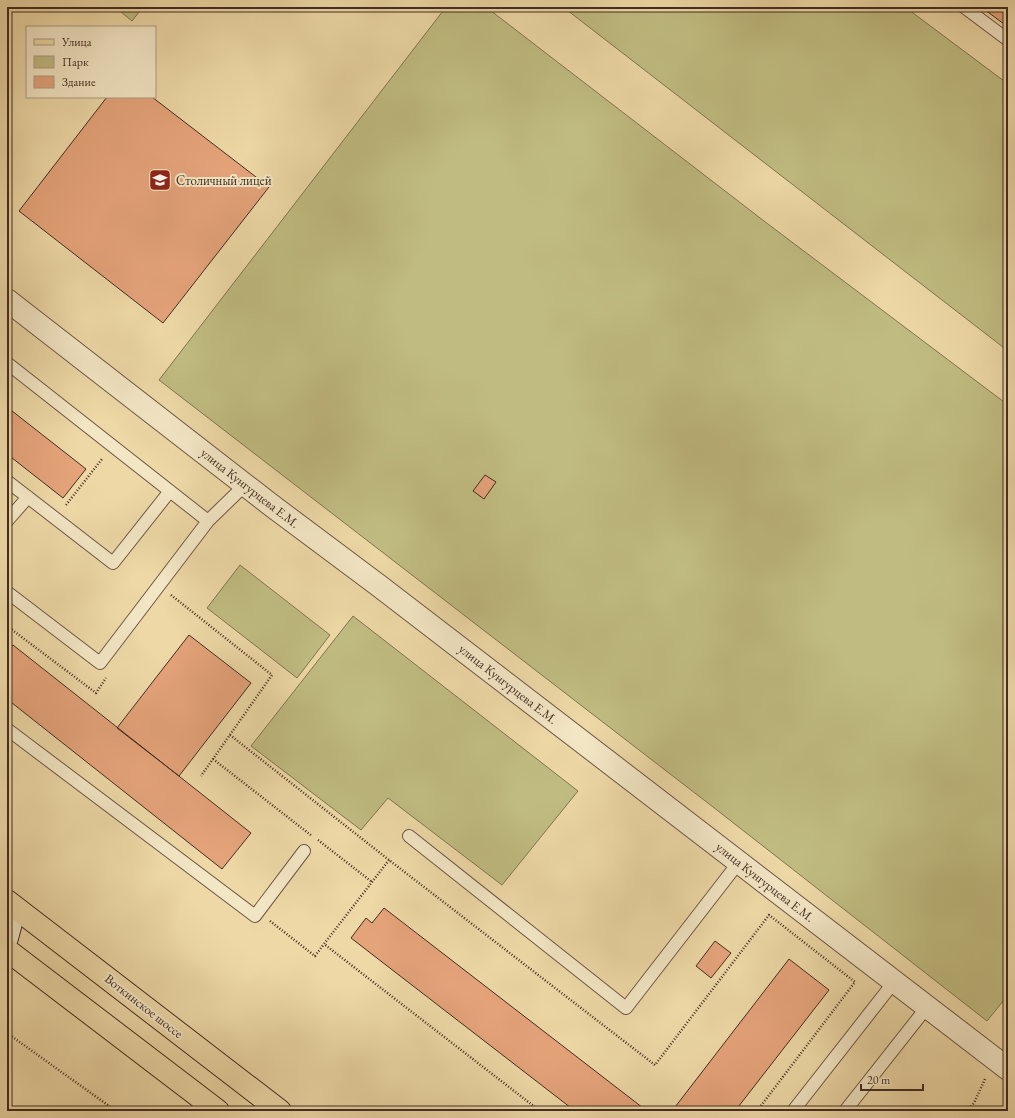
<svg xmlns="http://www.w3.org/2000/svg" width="1015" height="1118" font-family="'EB Garamond',serif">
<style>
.green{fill:#c0bc81;stroke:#817452}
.building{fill:#e5a37a;stroke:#422c23}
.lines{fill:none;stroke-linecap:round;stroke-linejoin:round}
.lane-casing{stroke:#6d5744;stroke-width:14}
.street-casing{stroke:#6d5744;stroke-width:24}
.secondary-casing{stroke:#422c23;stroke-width:24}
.primary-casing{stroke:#422c23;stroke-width:24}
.path{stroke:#422c23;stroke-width:2.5;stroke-dasharray:1 2;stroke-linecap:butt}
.lane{stroke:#f3e6c5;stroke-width:12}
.street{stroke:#f3e6c5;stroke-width:22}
.secondary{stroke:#f3e6c5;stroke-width:22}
.primary{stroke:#edd8a6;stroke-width:22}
.labels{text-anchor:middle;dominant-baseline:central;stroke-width:4;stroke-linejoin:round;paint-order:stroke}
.poi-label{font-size:13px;fill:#422c23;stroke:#f3e6c5;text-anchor:start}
.street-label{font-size:13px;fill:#422c23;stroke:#f3e6c5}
</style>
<rect width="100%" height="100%" fill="#edd8a6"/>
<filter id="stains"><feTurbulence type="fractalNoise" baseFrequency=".005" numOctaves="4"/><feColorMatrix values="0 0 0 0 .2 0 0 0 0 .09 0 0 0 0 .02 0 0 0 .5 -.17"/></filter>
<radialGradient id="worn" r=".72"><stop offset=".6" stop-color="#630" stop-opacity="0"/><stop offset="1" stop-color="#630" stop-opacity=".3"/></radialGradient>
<path class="green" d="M115,7h28l-11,14z
M446,7h40l278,214 244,184v590l-21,26 -274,-214 -554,-427z
M563,7h342l103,77v267z
M240,565l90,70 -33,43 -90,-70z
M353,616l225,175 -76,94 -114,-87 -27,32 -110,-84z"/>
<path class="building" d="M981,7h27v20z
M107,97h45l117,90 -106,136 -144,-112z
M7,407l79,62 -23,29 -56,-44z
M485,475l11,7 -12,17 -11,-8z
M189,635l62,48 -72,93 -62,-48z
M13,645l238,188 -29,36 -215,-170v-46z
M384,908l263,203h-72l-224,-173 15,-20 6,5z
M715,941l16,12 -20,25 -15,-12z
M789,959l40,31 -94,121h-63z"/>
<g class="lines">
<g class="lane-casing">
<path id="lane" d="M964,7l44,33
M7,363l201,158 37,-36
M7,481l106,82 57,-72
M7,521l21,-24
M7,592l93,71 108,-142
M7,729l248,187 49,-65
M409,836l217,172 113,-146
M793,1111l101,-129
M845,1111l82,-104"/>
</g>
<g class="street-casing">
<path id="street" d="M7,300l264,205 107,80 630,484"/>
</g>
<g class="secondary-casing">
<path id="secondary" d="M7,938l8,-30"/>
</g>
<g class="primary-casing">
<path id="primary" d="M7,901l273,210
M7,950l211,161"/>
</g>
<path class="path" d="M66,505l36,-46
M171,595l101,80 -71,101
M7,626l89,67 10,-15
M230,735l159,125 266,205 114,-150 86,67 -98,129
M213,759l99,77
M318,840l54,42
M389,860l-65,84 216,167
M270,921l45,35 9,-12
M7,1033l109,78
M967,1111l7,-8 11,-24"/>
<use href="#lane" class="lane"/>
<use href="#street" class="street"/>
<use href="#secondary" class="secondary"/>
<use href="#primary" class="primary"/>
</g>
<defs>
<g id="school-square" transform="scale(1.15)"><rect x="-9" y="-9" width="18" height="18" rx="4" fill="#8f2418" stroke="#f3e6c5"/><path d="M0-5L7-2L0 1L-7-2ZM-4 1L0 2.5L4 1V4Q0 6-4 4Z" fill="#fff"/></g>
</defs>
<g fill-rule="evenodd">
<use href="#school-square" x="160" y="180"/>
</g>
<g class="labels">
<g class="poi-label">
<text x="176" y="180">Столичный лицей</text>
</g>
<g class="street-label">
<text transform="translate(250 488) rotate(38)">улица Кунгурцева Е.М.</text>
<text transform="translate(508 684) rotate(38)">улица Кунгурцева Е.М.</text>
<text transform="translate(765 882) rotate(38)">улица Кунгурцева Е.М.</text>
<text transform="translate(144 1006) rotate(38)">Воткинское шоссе</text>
</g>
</g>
<rect width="1015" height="1118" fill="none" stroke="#edd8a6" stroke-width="24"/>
<rect x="8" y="8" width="999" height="1102" fill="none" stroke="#422c23" stroke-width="2"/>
<rect x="12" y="12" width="991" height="1094" fill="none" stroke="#422c23"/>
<rect x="26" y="26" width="130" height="72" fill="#f3e6c5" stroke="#ac9c84"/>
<rect x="34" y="39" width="20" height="6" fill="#edd8a6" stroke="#ac9c84"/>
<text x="62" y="46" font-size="12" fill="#422c23">Улица</text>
<rect x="34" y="56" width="20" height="12" fill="#c0bc81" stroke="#ac9c84"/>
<text x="62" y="66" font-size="12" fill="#422c23">Парк</text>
<rect x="34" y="76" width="20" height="12" fill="#e5a37a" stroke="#ac9c84"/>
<text x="62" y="86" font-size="12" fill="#422c23">Здание</text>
<path d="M861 1084v6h62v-6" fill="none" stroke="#422c23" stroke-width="2"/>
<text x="867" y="1084" font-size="12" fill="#422c23" stroke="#f3e6c5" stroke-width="3" paint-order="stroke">20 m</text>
<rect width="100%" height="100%" filter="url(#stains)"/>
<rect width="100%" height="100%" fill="url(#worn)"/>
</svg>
